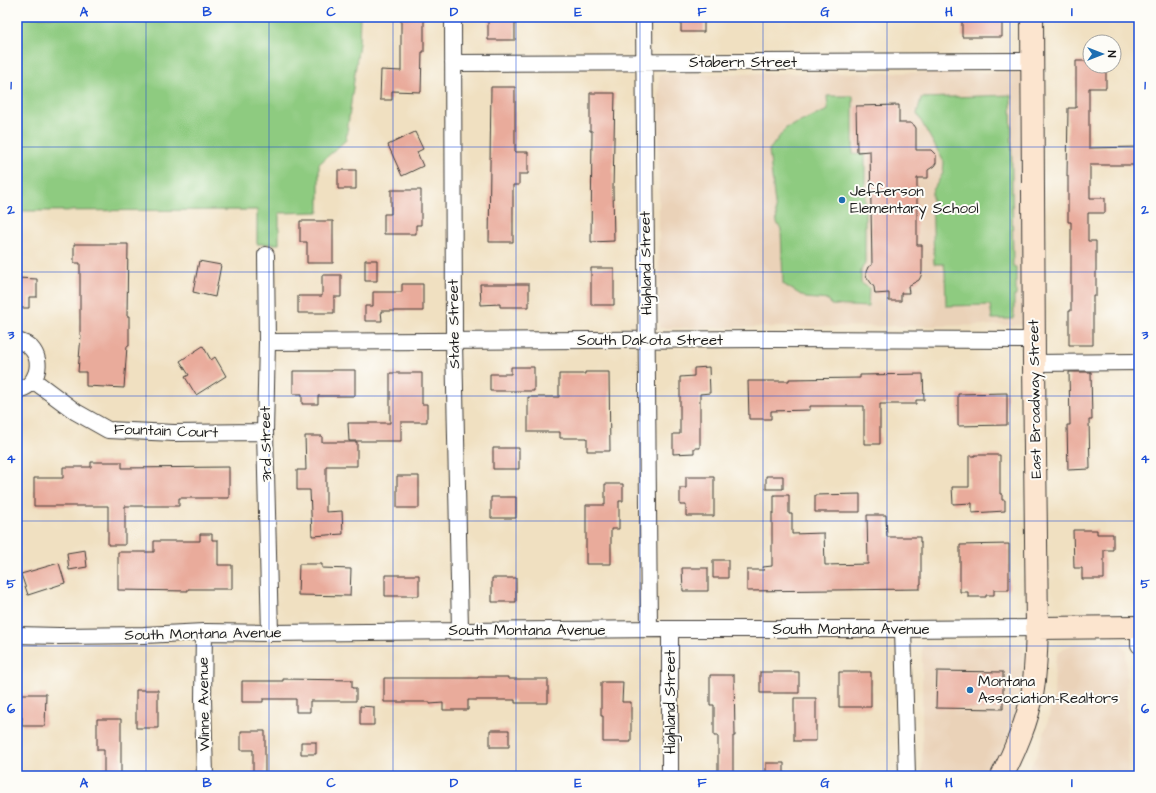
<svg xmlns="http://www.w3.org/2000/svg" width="1156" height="793" font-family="'Architects Daughter',sans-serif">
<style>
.built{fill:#ead2b8}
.green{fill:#8ecb80;stroke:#55744e}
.building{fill:#e9ab9b}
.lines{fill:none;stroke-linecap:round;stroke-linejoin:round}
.street-casing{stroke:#3c3935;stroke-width:18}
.secondary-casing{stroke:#3c3935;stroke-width:24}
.street{stroke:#fff;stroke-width:16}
.secondary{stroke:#fce5cf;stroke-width:22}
.grid{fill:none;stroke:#1d4ed8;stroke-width:1;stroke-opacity:0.55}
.poi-dot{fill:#1f6fb2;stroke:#fdfcf7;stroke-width:1.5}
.labels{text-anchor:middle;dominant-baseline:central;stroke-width:4;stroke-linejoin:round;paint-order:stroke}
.street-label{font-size:15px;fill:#1c1c1c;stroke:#fdfcf7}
.poi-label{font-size:15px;fill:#1c1c1c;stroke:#fdfcf7;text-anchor:start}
.neatline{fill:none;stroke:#1d4ed8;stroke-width:1.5}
.grid-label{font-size:13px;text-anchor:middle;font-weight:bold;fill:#1d4ed8}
</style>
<rect width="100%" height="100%" fill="#fdfcf7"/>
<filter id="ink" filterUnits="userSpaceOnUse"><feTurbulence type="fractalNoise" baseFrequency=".025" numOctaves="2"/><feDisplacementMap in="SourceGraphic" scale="8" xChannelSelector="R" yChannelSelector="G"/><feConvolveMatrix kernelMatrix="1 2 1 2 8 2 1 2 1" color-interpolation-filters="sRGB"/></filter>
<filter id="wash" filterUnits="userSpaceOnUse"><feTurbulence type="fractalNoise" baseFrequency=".012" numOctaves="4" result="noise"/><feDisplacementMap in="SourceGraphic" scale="16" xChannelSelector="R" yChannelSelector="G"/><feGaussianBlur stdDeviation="0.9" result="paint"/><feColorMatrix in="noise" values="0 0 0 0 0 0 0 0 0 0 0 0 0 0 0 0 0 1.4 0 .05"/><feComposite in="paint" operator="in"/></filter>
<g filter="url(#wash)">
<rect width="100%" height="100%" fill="#f0e0c1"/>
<path class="built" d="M1024,72l2,253 -367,3v-254z
M1074,644h46l6,6 2,126h-103l11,-20 11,-31 7,-30 1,-34 3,-8 6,-5z
M922,646h102v15l-4,37 -8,29 -13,31 -12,18h-65z"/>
<path class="green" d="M17,17h343l-1,26 -13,97 -27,24v48l-40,1v31h-22v-34l-240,1z
M1011,95l2,171 3,1v29h-2v23h-22l-2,-14 -44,1 -1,-35 -1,-7h-10l-2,-72 11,-19 1,-11 -27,-48 4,-16z
M827,96h26v58l12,1v109l-4,5v14l8,5 -1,19 -37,-2 -2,-5 -23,-2 -23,-14 -2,-55 -4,-6 -8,-73 17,-22 42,-18z"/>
<g id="blocks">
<path class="building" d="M401,17h23v35h-2l-1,40 -29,-1v9h-12l1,-30 20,1z
M488,17h27v23h-27z
M681,17h23v15h-23z
M962,17h40v20h-40z
M1076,61h14v5h16v22h-17v60l50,-1v18h-49v33h15v15h-17v28h8v55h-3v49h-24v-34h2v-89h-3v-46h-1l1,-68h8z
M491,87h24v65h13v22h-9v11h-6v57h-24z
M590,93h25l-2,96 1,52 -23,1 1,-111h-2z
M899,105v18h11l4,2 2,3v22h15l5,5v8l-2,3 -6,4v8h-11v67h5v27l-1,4 -2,4 -11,6 1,7h-8v8h-12v-8l-14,1 -1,-7 -8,-11v-4l2,-5 4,-2 -2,-114 -13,1 -1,-46z
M415,132l8,17 -6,3 6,14 -21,10 -14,-31z
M338,170h18v19h-18z
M391,190h30v35h-5v9h-32v-20h7z
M300,221h33v42h-26v-21h-7z
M74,244h54l-1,72h2v30h-2l-3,42 -38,-2v-14h-8l3,-37h-1v-72h-6z
M365,260h12v21h-12z
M199,261l22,4 -6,32 -22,-5z
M591,268h23v37h-23z
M322,275h19v22h-7v16h-36v-17h24z
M17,278l20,1v18h-8v11h-12z
M402,284h21v27h-42l1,10h-17v-15h8v-14h29z
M480,284h49v23h-29v-3l-19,1z
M203,346l8,14 4,-3 11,19 -30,19 -11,-18 4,-2 -9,-14z
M511,367h23v24h-44v-17h21z
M709,367l1,26 -10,1v54h-6v5l-21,1v-20h7v-57l14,-1v-8z
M332,370h23v26h-37v8h-16v-10h-9v-23h39z
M585,372h24l1,79h-23v-13h-27v-6h-32v-35h31v-23h26z
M1069,372h22l1,48h-3l1,49 -22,1 -1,-45h3z
M390,373h32v31h5v18h-26v19h-52l-1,-18h42z
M923,374l1,26h-8v4h-36v40h-16v-38h-54v4l-39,1v8h-22l-1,-38h41v-2l71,-1v-3z
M1007,393v32l-49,1v-32z
M305,436h17v6h35v24h-31v46l16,-1 1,23 -31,2 -2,-46h-13v-20h9z
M493,448h26v21h-26z
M975,455h25v39h2v6h3v11l-33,2v-10l-19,1 -1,-17h17v-31h6z
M91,462h31v6l107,-1v31h-50v8h-54v39h-17v-39h-74v-28h29v-11h28z
M397,476h22v32h-22z
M766,476h17v13h-17z
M686,477h28v39h-28v-11h-6v-17h6z
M605,484h18v17h-4v28h-8v35h-25v-59h19z
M860,494v18h-45v-17z
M774,495h15v19h3v20l32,-1 1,32 43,-1 -1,-49h19l1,22h33v5h1v42h-1v5l-173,2v-21h17l-1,-3 9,-1v-53h2z
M491,497h25v21h-25z
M1073,530h24v4h16v16h-9v29h-22v-11h-8z
M200,534h12v6h6v25h14v24h-44v2l-70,-1v-38h36v-11h46z
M1009,544v46h-15v5h-8v2h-18v-5h-8v-47z
M85,550l2,17 -18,3 -2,-17z
M713,560h15v18h-15z
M59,563l6,20 -37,12 -7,-21z
M299,564h23v4l29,1 -1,27 -52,-1z
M682,568h26v23h-25z
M385,575h34v21h-34z
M492,578h24v24h-24z
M937,671l66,1v37l-67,-1z
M760,672h39v21h-39z
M839,672h32v35h-32z
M710,675h24l1,61h-2v40h-15v-40h-4v-31h-4z
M478,677h30v2h40v24h-33v-3h-47v10h-25v-7l-13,1v-2h-46v-24h94z
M283,679l69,1v8h4v13h-46v11h-14v-13h-33v3h-21v-21h41z
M601,682h22l-1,20h9v40h-28v-26h-2z
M136,690h22v38h-22z
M17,694h29l-1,32h-23v-9h-5z
M794,698h22v43h-22z
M360,706l14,1v18h-14z
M97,719h24v57h-17v-26h-7z
M490,730h19v17h-19z
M241,731h24v45h-12v-26h-12z
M301,742h15v12h-15z
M766,763h18v13h-18z"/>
</g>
</g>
<g filter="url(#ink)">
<use href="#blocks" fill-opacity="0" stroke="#3c3935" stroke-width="1"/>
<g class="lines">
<g class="street-casing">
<path id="street" d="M453,17l1,324 6,289
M644,17l5,612
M453,63l580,-2
M266,255l1,87 -2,90 5,201
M17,341c5,1 10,3 14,7 13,14 6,39 -14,42
M267,342l505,-3 262,1
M1034,363l105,-1
M33,380l43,32 32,18 66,3 91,-1
M1139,627v18
M903,629l4,147
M204,632l-1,67 2,77
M17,635l42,1 85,-1 60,-3 66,1 391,-4h242l134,-1
M670,776v-147"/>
</g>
<g class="secondary-casing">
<path id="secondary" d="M1037,628l102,-1
M1002,776c12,-23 26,-56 30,-81 4,-22 4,-45 5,-67l-3,-265 -2,-346"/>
</g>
<use href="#street" class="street"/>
<use href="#secondary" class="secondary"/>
</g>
</g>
<path class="grid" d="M146,17v759M269,17v759M393,17v759M516,17v759M640,17v759M763,17v759M887,17v759M1010,17v759M17,147h1122M17,272h1122M17,396h1122M17,521h1122M17,646h1122"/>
<g class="poi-dot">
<circle cx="842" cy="200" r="4"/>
<circle cx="970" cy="690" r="4"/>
</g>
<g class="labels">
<g class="street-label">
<text x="743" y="62">Stabern Street</text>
<text transform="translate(646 263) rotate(-91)">Highland Street</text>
<text transform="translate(454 324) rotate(-91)">State Street</text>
<text x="650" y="340">South Dakota Street</text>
<text transform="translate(1035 399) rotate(-91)">East Broadway Street</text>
<text transform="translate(166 431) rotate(2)">Fountain Court</text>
<text transform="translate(266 444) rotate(-91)">3rd Street</text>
<text x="851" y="629">South Montana Avenue</text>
<text x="527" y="630">South Montana Avenue</text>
<text transform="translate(203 634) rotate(-1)">South Montana Avenue</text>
<text transform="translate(670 702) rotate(-90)">Highland Street</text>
<text transform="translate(204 704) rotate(-91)">Winne Avenue</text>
</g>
<g class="poi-label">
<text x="850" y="191">Jefferson<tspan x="850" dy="17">Elementary School</tspan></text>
<text x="978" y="681">Montana<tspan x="978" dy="17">Association-Realtors</tspan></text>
</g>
</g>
<rect width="1156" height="793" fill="none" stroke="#fdfcf7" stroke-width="44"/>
<g transform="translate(1102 54) rotate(90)"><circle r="19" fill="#fdfcf7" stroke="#a3a29f"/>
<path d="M0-3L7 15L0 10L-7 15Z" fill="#1f6fb2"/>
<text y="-6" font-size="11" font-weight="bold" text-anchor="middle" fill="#1c1c1c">N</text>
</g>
<rect x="22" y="22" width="1112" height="749" class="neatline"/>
<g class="grid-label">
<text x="84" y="16">A</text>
<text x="207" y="16">B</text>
<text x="331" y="16">C</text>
<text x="454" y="16">D</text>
<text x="578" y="16">E</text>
<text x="702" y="16">F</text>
<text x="825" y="16">G</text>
<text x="949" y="16">H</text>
<text x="1072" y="16">I</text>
<text x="11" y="89">1</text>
<text x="1145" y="89">1</text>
<text x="11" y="214">2</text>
<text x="1145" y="214">2</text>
<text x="11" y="339">3</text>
<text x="1145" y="339">3</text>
<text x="11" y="463">4</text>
<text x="1145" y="463">4</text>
<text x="11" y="588">5</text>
<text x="1145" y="588">5</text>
<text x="11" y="713">6</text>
<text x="1145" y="713">6</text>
<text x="84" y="787">A</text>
<text x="207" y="787">B</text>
<text x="331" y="787">C</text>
<text x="454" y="787">D</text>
<text x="578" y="787">E</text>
<text x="702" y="787">F</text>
<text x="825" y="787">G</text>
<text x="949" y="787">H</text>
<text x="1072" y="787">I</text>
</g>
</svg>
